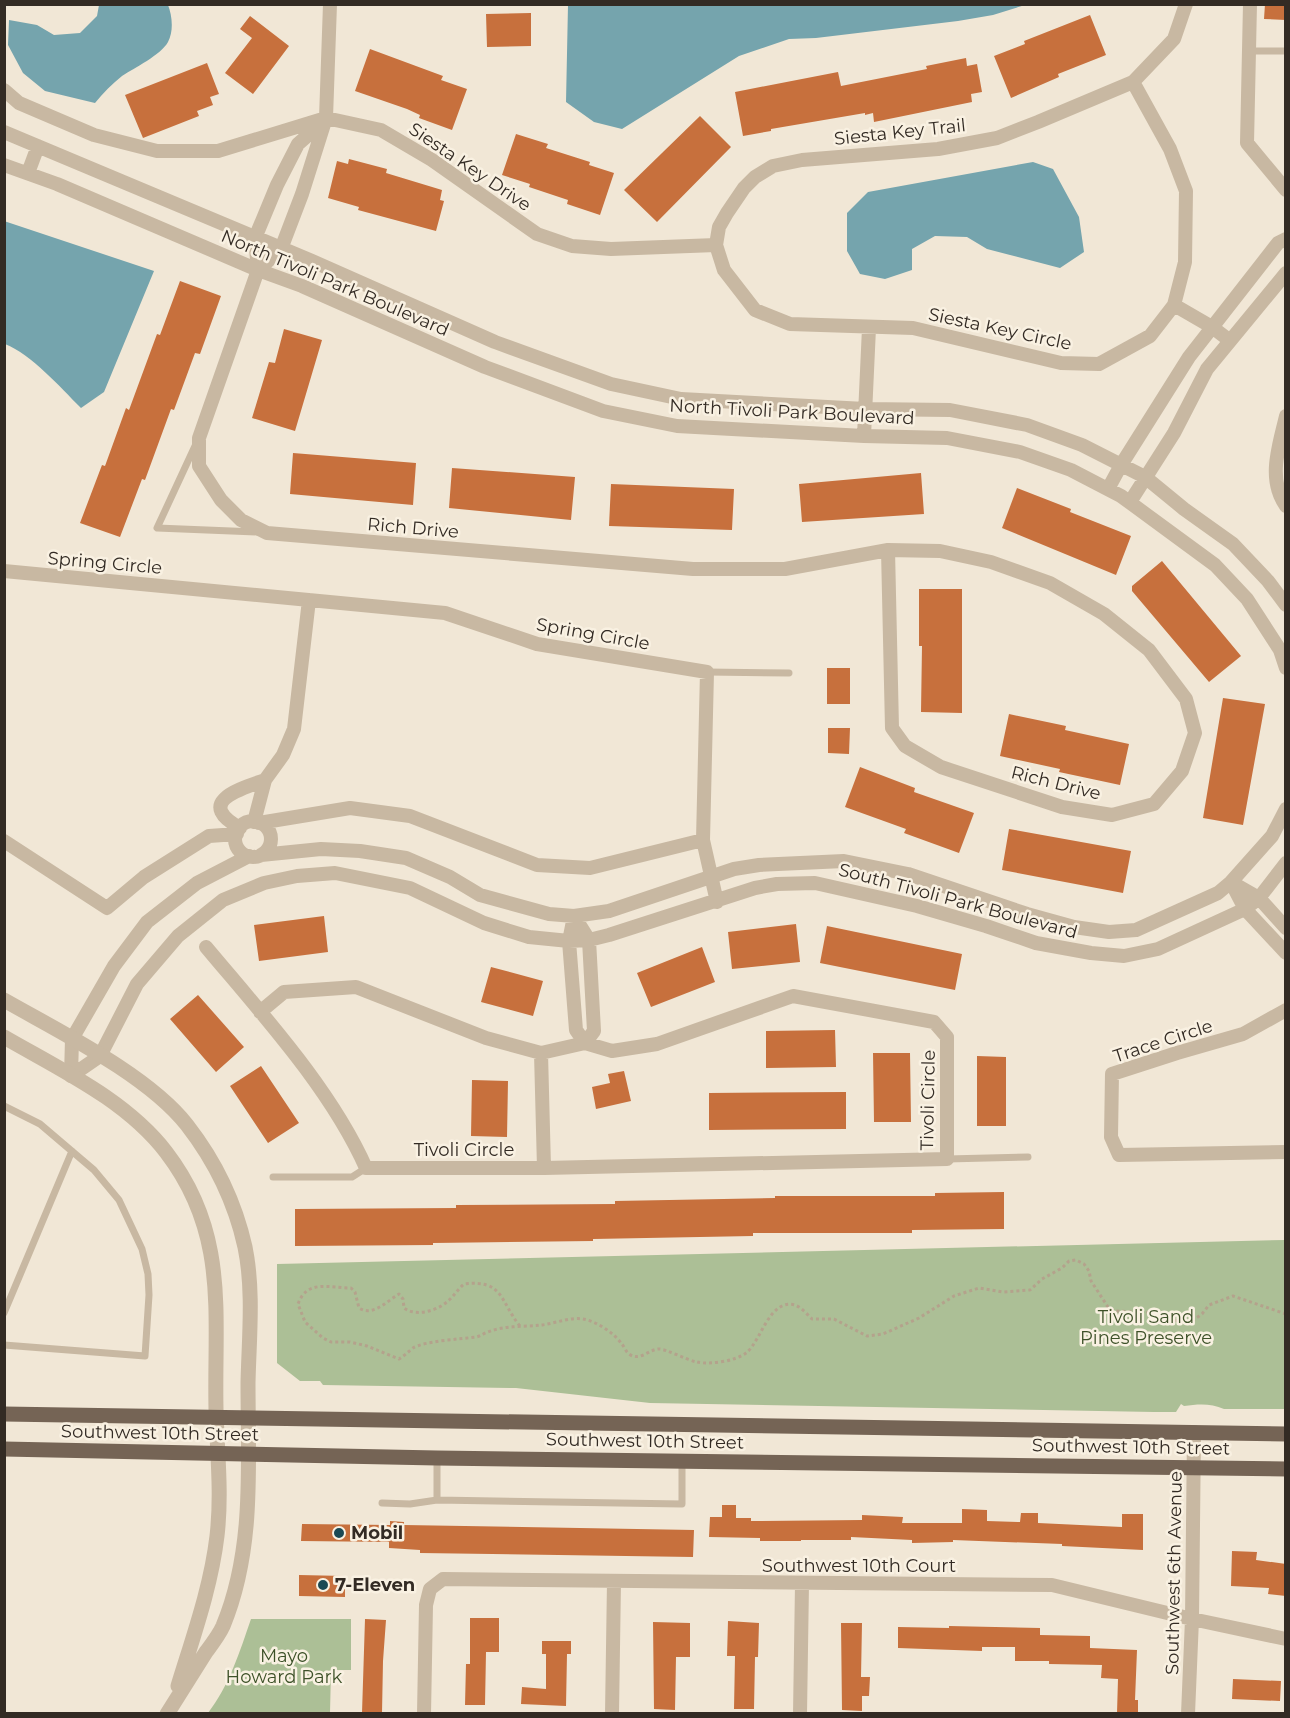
<svg xmlns="http://www.w3.org/2000/svg" width="1290" height="1718" font-family="Montserrat,sans-serif">
<style>
.green{fill:#acbf96}
.water{fill:#75a4ad}
.building{fill:#c7703d}
.lines{fill:none;stroke-linecap:round;stroke-linejoin:round}
.path{stroke:#b4a28c;stroke-width:3;stroke-dasharray:3 3;stroke-linecap:butt}
.service{stroke:#c8b8a2;stroke-width:7}
.minor{stroke:#c8b8a2;stroke-width:14}
.tertiary{stroke:#c8b8a2;stroke-width:15}
.primary{stroke:#756455;stroke-width:15}
.poi-dot{fill:#1a4954;stroke:#f9f1e2;stroke-width:2}
.labels{text-anchor:middle;dominant-baseline:central;stroke-width:5;stroke-linejoin:round;paint-order:stroke}
.street-label{font-size:18px;fill:#332b24;stroke:#f9f1e2}
.park-label{font-size:18px;fill:#3d5128;stroke:#f9f1e2}
.poi-label{font-size:18px;font-weight:bold;fill:#332b24;stroke:#f9f1e2;text-anchor:start}
</style>
<rect width="100%" height="100%" fill="#f1e7d6"/>
<path class="green" d="M1285,1240v169h-61c-13,-6 -26,-5 -40,-3l-3,-2 -5,8h-22l-504,-9 -134,-15 -193,-3 -3,-4h-20l-23,-18v-99z
M251,1619h100v51h-20l-1,43h-122c21,-27 32,-62 43,-94z"/>
<path class="water" d="M99,5h69c4,10 6,26 0,37 -7,13 -34,26 -46,34 -10,8 -19,17 -27,27l-50,-12 -22,-18 -15,-28 1,-25 28,5 17,10 26,-2 17,-17z
M568,5v-1l457,1 -32,10 -35,6 -142,17 -27,1 -50,17 -117,73 -28,-7 -28,-20z
M1033,162l20,7 26,48 5,35 -24,16 -73,-19 -20,-12 -32,-1 -23,13v21l-27,9 -25,-5 -13,-23v-38l21,-21z
M4,221l150,50 -50,121 -23,16c-22,-22 -49,-53 -76,-64z"/>
<path class="building" d="M1265,4h21v16l-22,-1z
M531,13v33l-44,1 -1,-33z
M1090,15l16,40 -48,19 1,3 -48,21 -17,-42 31,-12 -1,-3z
M250,16l39,30 -36,48 -28,-21 27,-35 -12,-9z
M370,49l73,27 -2,4 26,9 -15,41 -33,-12 1,-3 -13,-6 -52,-18z
M966,58l1,8 10,-2 5,28 -11,2 1,8 -98,20 -1,-9 -8,2v-2l-94,16v2l-28,5 -8,-44 103,-20 3,14 86,-17 -1,-3z
M207,63l12,31 -9,3 3,8 -16,6 2,5 -56,22 -18,-43z
M700,116l31,31 -74,75 -33,-32z
M516,134l32,10 -2,4 44,14 -1,3 25,8 -14,42 -33,-11 1,-4 -39,-13 1,-3 -28,-9z
M349,159l38,10 -1,4 56,17 -2,10 4,1 -8,30 -78,-21 1,-3 -31,-9 9,-37 11,3z
M180,281l41,15 -21,58 -5,-1 -21,57 -3,-1 -26,71 -3,-1 -22,58 -40,-14 22,-58 3,1 21,-58 3,2 28,-76 3,1z
M284,329l38,11 -27,91 -43,-13 17,-56 6,1z
M293,453l123,10 -3,42 -123,-11z
M452,468l123,9 -4,43 -122,-12z
M921,473l3,41 -122,8 -3,-38z
M611,484l123,5 -2,41 -123,-4z
M1017,488l54,21 -1,3 61,24 -15,39 -114,-47z
M1162,561l79,95 -32,26 -77,-91v-5z
M919,589h43v124l-41,-1 1,-66h-3z
M827,668h23v36h-23z
M1223,698l42,6 -22,121 -40,-7z
M1009,714l57,12 -1,4 64,14 -9,41 -61,-13 1,-3 -60,-13z
M828,728h22l-1,26 -21,-1z
M860,767l55,21 -1,4 60,21 -15,40 -55,-20 2,-4 -61,-22z
M1009,829l122,22 -8,42 -121,-23z
M324,916l4,36 -69,9 -5,-36z
M796,924l4,38 -68,7 -4,-37z
M827,926l135,28 -7,36 -135,-27z
M702,947l13,35 -64,25 -14,-34z
M491,967l52,14 -10,35 -52,-14z
M198,995l46,52 -28,25 -46,-53z
M835,1030l1,37 -70,1v-37z
M873,1053h37l1,69h-37z
M977,1056l29,1v69h-29z
M261,1066l38,57 -31,20 -38,-57z
M624,1071l7,30 -35,8 -4,-22 18,-4 -2,-9z
M472,1080l36,1 -1,56 -36,-1z
M846,1092v37l-137,1v-37z
M1004,1192v37l-92,1v3h-159v3l-160,3v2l-160,2v2l-138,1v-37l161,-1v-3l159,-1v-3l160,-3v-2h160v-3z
M722,1505h14v13h15v3l111,-1v-5l41,2 -1,6h60v-14l25,1v11l33,1 1,-9h17v10l84,4v-13h21v36l-81,-4v-2l-109,-4v2l-41,1v-3l-61,-3v3h-50v1h-41v-3l-51,-1 1,-20h12z
M390,1521l14,1v3l290,5 -1,27 -273,-4v-3l-31,-2v-6l-88,-1 1,-17 88,1z
M1232,1551l25,1 -1,8 30,4v32l-18,-2 1,-6 -38,-2z
M299,1575l46,1v21l-46,-1z
M470,1618h29v34h-13l-1,53h-20l1,-41h4z
M365,1619l21,1 -3,41 -1,52h-20z
M728,1621l31,2 -1,34h-3l-1,52h-20l1,-53h-8z
M653,1622l37,1v34h-14l-1,53 -21,-1z
M841,1623h21l-1,54h9l-1,19h-7v15l-20,-1z
M949,1626l91,2v7l50,1v12l47,2 -2,50h3v13h-21l1,-34 -17,-1 1,-13 -53,-1v-3h-34v-14h-33v4l-84,-3v-21l51,1z
M542,1641h29v13h-4l-1,52 -45,-2 1,-17 24,2v-35h-4z
M1233,1679l48,2 -1,20 -48,-2z"/>
<g class="lines">
<path class="path" d="M520,1326c-20,-24 -16,-47 -56,-42 -6,5 -10,12 -16,17 -11,10 -32,16 -44,7l-1,-9 -4,-5c-12,7 -26,23 -40,14l-4,-16 -4,-4c-22,0 -44,-9 -53,16l7,18 18,16 8,4h19l17,4 32,13c5,-3 9,-7 14,-11 11,-7 48,-9 63,-11 5,-1 8,-4 12,-5 17,-7 37,-5 54,-7 14,-2 28,-8 41,-6 13,2 31,14 38,24 3,3 5,9 8,11 11,8 20,-5 30,-5 8,0 27,11 38,13 12,3 39,-1 49,-9 15,-11 23,-55 49,-48 6,2 12,9 17,14h22l33,17 16,-2 36,-16 35,-22 25,-8 24,4 27,-2 12,-11 20,-11 7,-7 7,-1 8,4 5,7 2,10 17,26 7,4 46,2 18,9 13,-1 10,-7 7,-9 24,-9 53,18"/>
<path class="service" d="M1249,51h37
M195,446l-38,82 102,4
M707,672l82,1
M4,1106l36,18 54,46 25,30 23,49 6,25 1,21 -4,61 -141,-11
M947,1159l81,-2
M273,1177h79l14,-9
M4,1313l68,-162
M437,1458v42l245,4v-43
M382,1503l28,1 27,-4"/>
<path class="minor" d="M330,4l-4,114 -24,76 -21,55 -23,21 -59,168v28l22,34 20,20 26,13 426,36h92l103,-19
M1250,4l-3,139 39,47
M1133,82l37,67 16,42 -1,71 -11,43 -24,31 -51,28 -38,-1 -148,-35 -123,-4 -35,-14 -31,-40 -8,-25 3,-18 8,-14 17,-25 11,-11 18,-11 29,-6 136,-11 59,-11 41,-16 95,-40 41,-43 12,-35
M4,90l15,13 75,32 63,16h61l108,-33 55,12 51,30 105,74 35,12 39,3 105,-4
M4,132l308,129 183,81 116,42 70,15 184,10 85,1 77,15 55,20 63,32 39,32 49,35 35,37 18,24
M4,165l53,19 201,86 44,16 183,81 118,44 74,15 187,10 83,2 73,14 51,18 50,26 94,69 32,34 33,51 6,18
M28,173l10,-27
M258,270l-3,-32 22,-53 21,-41 25,-22
M1174,305l38,22 17,13
M1286,416c-7,30 -19,63 0,90
M864,436l5,-108
M1108,489l13,-24 68,-108 89,-114 8,-4
M1130,502l44,-69 33,-64 79,-96
M888,550l52,1 51,11 59,21 54,31 45,36 37,49 9,34 -13,38 -28,33 -42,11 -50,-8 -121,-40 -36,-21 -13,-18z
M4,571l441,42 92,31 170,28 -4,168 -113,28 -53,-3 -127,-49 -60,-8 -91,15
M235 839a18 18 0 1 1 36 0a18 18 0 1 1-36 0Z
M254,822l11,-42 18,-25 11,-26 15,-129
M240,828c-46,-26 0,-39 25,-48
M703,840l14,62
M4,841l103,67 37,-31 65,-41 28,-2
M261,855l60,-6 39,2 46,7 44,19 30,18 69,19 25,2 35,-5 125,-42 25,-4 85,-4 64,13 119,40 47,13 35,5 27,-2 82,-37 13,-11 41,-46 14,-27
M574,916l15,24 5,91 -9,12 -9,-13 -7,-89z
M1286,928l-27,-30 -28,-16 14,27 41,44
M206,947c56,67 125,142 160,221h178l403,-9v-122l-13,-15 -141,-26 -136,48 -45,7 -27,-8 -44,10 -55,-15 -130,-51 -72,5 -24,20
M1286,1010l-43,24 -66,19 -65,21 -1,63 8,18 167,-3
M541,1053l3,115
M71,1076l29,-20 37,-72 41,-48 45,-36 41,-17 33,-7 38,-3 75,15 74,35 45,14 40,4 20,-1 20,-5 146,-47 22,-4 38,-1 102,23 69,20 50,17 55,10 33,3 34,-7 87,-40 14,-11 27,-35
M71,1076l1,-37 42,-73 33,-44 50,-39 52,-27
M424,1714l2,-109 4,-16 13,-10 609,6 140,34 94,20
M612,1714l2,-133
M800,1714l2,-130
M1188,1714l4,-95 2,-187"/>
<path class="tertiary" d="M4,1000c56,32 144,75 183,125 28,36 48,77 58,122 9,44 4,91 3,136 0,81 7,166 -25,243 -4,9 -11,18 -17,26 -13,21 -26,41 -39,62
M4,1037c57,33 122,63 162,115 63,82 48,162 50,257 1,43 6,84 1,127 -6,51 -24,101 -39,150"/>
<path class="primary" d="M4,1414l1282,20
M4,1449l433,9 849,11"/>
</g>
<g class="poi-dot">
<circle cx="339" cy="1533" r="6"/>
<circle cx="323" cy="1585" r="6"/>
</g>
<g class="labels">
<g class="street-label">
<text transform="translate(900 132) rotate(-6)">Siesta Key Trail</text>
<text transform="translate(470 167) rotate(34)">Siesta Key Drive</text>
<text transform="translate(335 283) rotate(23)">North Tivoli Park Boulevard</text>
<text transform="translate(1000 329) rotate(12)">Siesta Key Circle</text>
<text transform="translate(792 412) rotate(3)">North Tivoli Park Boulevard</text>
<text transform="translate(413 528) rotate(5)">Rich Drive</text>
<text transform="translate(105 563) rotate(5)">Spring Circle</text>
<text transform="translate(593 634) rotate(10)">Spring Circle</text>
<text transform="translate(1056 783) rotate(14)">Rich Drive</text>
<text transform="translate(958 901) rotate(15)">South Tivoli Park Boulevard</text>
<text transform="translate(1163 1041) rotate(-18)">Trace Circle</text>
<text transform="translate(928 1100) rotate(-89)">Tivoli Circle</text>
<text x="464" y="1150">Tivoli Circle</text>
<text transform="translate(160 1433) rotate(1)">Southwest 10th Street</text>
<text transform="translate(645 1441) rotate(1)">Southwest 10th Street</text>
<text transform="translate(1131 1447) rotate(1)">Southwest 10th Street</text>
<text x="859" y="1566">Southwest 10th Court</text>
<text transform="translate(1174 1573) rotate(-89)">Southwest 6th Avenue</text>
</g>
<g class="park-label">
<text x="1146" y="1317">Tivoli Sand<tspan x="1146" dy="21">Pines Preserve</tspan></text>
<text x="284" y="1656">Mayo<tspan x="284" dy="21">Howard Park</tspan></text>
</g>
<g class="poi-label">
<text x="351" y="1533">Mobil</text>
<text x="335" y="1585">7-Eleven</text>
</g>
</g>
<rect width="1290" height="1718" fill="none" stroke="#332b24" stroke-width="12"/>
</svg>
